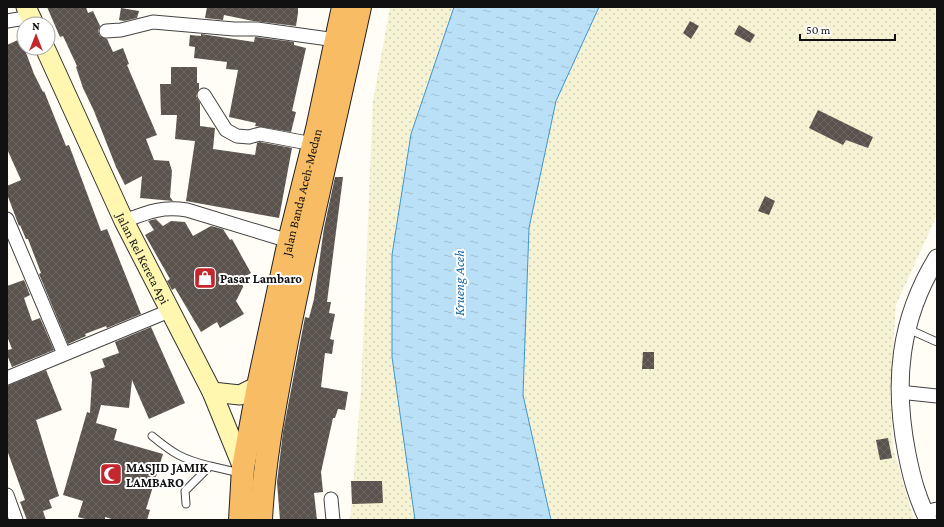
<svg xmlns="http://www.w3.org/2000/svg" width="944" height="527" font-family="'Crimson Pro',serif">
<style>
.farmland{fill:url(#farmland-dots)}
.water{fill:url(#water-ripples);stroke:#3f96cf}
.building{fill:url(#building-cross-hatch)}
.lines{fill:none;stroke-linecap:round;stroke-linejoin:round}
.service-casing{stroke:#444;stroke-width:9}
.minor-casing{stroke:#444;stroke-width:15}
.tertiary-casing{stroke:#444;stroke-width:19}
.secondary-casing{stroke:#333;stroke-width:21}
.trunk-casing{stroke:#222;stroke-width:24}
.service{stroke:#fff;stroke-width:7}
.minor{stroke:#fff;stroke-width:13}
.tertiary{stroke:#fff;stroke-width:17}
.secondary{stroke:#fff6b0;stroke-width:19}
.trunk{stroke:#f7bc64;stroke-width:22}
.labels{text-anchor:middle;dominant-baseline:central;stroke-width:4;stroke-linejoin:round;paint-order:stroke}
.street-label{font-size:13px;fill:#111;stroke:#fff}
.poi-label{font-size:13px;font-weight:bold;fill:#111;stroke:#fff;text-anchor:start}
.water-label{font-size:14px;font-style:italic;fill:#1768a6;stroke:#fff}
</style>
<defs>
<pattern id="farmland-dots" width="8" height="8" patternUnits="userSpaceOnUse"><rect width="8" height="8" fill="#f6f3d4"/><path d="M2 2h.1M6 6h.1" fill="none" stroke="#d2cfb5" stroke-width="1.8" stroke-linecap="round"/></pattern>
<pattern id="water-ripples" width="26" height="14" patternUnits="userSpaceOnUse"><rect width="26" height="14" fill="#b9e0f7"/><path d="M2 4q2-2 4 0t4 0M15 11q2-2 4 0t4 0" fill="none" stroke="#9ebfd3"/></pattern>
<pattern id="building-cross-hatch" width="8" height="8" patternUnits="userSpaceOnUse"><rect width="8" height="8" fill="#5a524d"/><path d="M0 0l8 8M0 8l8-8" fill="none" stroke="#6d6662"/></pattern>
</defs>
<rect width="100%" height="100%" fill="#fffdf5"/>
<path class="farmland" d="M390,7h547v208l-41,90 -6,87 3,56 21,72h-564l11,-129 12,-290z"/>
<path class="water" d="M454,7h145l-43,94 -27,127 -6,167 28,125h-136l-23,-163v-102l19,-121z"/>
<path class="building" d="M47,7h39l2,6 5,-2 7,15 -2,5 2,5 7,3 6,13 10,-4 6,16 -2,1 30,70 -11,4 8,21 15,1 3,10 -2,26 3,4 -33,-3 2,-22 -17,9 -9,-18 -22,-56 -11,-23 -7,-21 1,-1 -14,-30 -3,1z
M207,7h91v6l-2,13 -43,-5 -29,-6 -1,5 -18,-2z
M121,8l18,3 -2,7 -13,3 -5,-1z
M690,21l9,5 -8,13 -8,-6z
M739,25l16,10 -5,8 -16,-9z
M201,34l53,8 1,-5h1l38,5v3l12,3 -14,63 4,1 -5,20 -36,-6 1,-3 -27,-6 9,-47 -12,-1 1,-7 -33,-4 1,-11 -6,-1 1,-11 11,1z
M22,38l2,10 3,1 -2,1 9,24 9,18 1,-1 22,55 3,-1 32,86 6,-2 34,85 -34,14 -1,-2 -21,8 1,2 -18,8 -29,-70 2,-1 -13,-34h-2l-6,-14 -1,1 -12,-32v-8l14,-6 -14,-31v-104z
M171,67h26v16h2v6l-3,7 4,7v23l15,2 -2,21 42,6 2,-12 3,-1 32,6 -13,70 -93,-17 9,-60 -20,-2 2,-24h-16l-1,-31h11z
M818,110l55,27 -5,11 -22,-8 -3,5 -34,-17z
M335,177h8l-16,125h4l-2,11 6,1 -5,25 4,1 -2,14 -7,-1 -4,34 27,5 -3,18 -7,-1 -3,9h-2l-12,54 2,20 -9,1 3,27h-37l-3,-38 6,-50 22,-115 4,1 5,-19 10,-71z
M765,196l10,5 -6,14 -11,-4z
M156,219l7,7 8,-5 14,1 8,14 18,-10 12,3 7,11 2,-1 19,34 -9,5 1,9 -7,14 8,13 -24,14 -3,-6 -16,10 -26,-44 -3,2 -5,-9 3,-2 -25,-44 9,-5 -6,-9z
M24,280l6,15 -6,3 8,23 8,-3 14,32 -42,17 -5,-12v-5l5,-1 -5,-13v-50z
M151,327l34,76 -36,16 -17,-39 -3,28 -28,-3 -5,18 21,6 -3,11 49,14 -17,55 4,1 -3,10h-32l-10,-3v3h-16l-11,-3 5,-16 -20,-6 24,-83 3,1 2,-34 -2,-7 15,-5 -3,-8 17,-6 -4,-11z
M643,352h11v17h-12z
M46,370l16,40 -26,10 1,3 22,73 -10,4 3,8 -9,3 3,9h-19l-7,-18 5,-2 -18,-50v-64z
M888,438l4,20 -12,2 -4,-20z
M351,481h31l1,22 -31,1z"/>
<g class="lines">
<g class="service-casing">
<path id="service" d="M906,328l31,14
M152,436c22,18 30,23 58,30
M186,504l-1,-13 25,-25 30,7"/>
</g>
<g class="minor-casing">
<path id="minor" d="M7,21l24,-4
M106,31l15,-1 32,-8 81,7h23l79,11
M204,95l22,35 11,6 12,1 11,-3 53,10
M7,219l57,135
M124,221c24,-9 38,-15 63,-11l102,31
M7,378l162,-67
M899,392l38,4
M7,495l9,25
M331,499l2,21
M924,512l13,-3"/>
</g>
<g class="tertiary-casing">
<path id="tertiary" d="M928,520c-11,-23 -16,-41 -21,-66 -14,-71 -8,-134 30,-196"/>
</g>
<g class="secondary-casing">
<g id="secondary">
<path d="M26,7l8,17"/>
<path id="s1" d="M45,48l79,173 88,171 31,76"/>
<path d="M212,392l28,3 18,-9"/>
</g>
</g>
<g class="trunk-casing">
<g id="trunk">
<path id="s2" d="M240,520l3,-52 15,-82 31,-145 28,-112 26,-122"/>
<path d="M261,520c3,-61 15,-120 26,-179 22,-112 49,-223 73,-334"/>
</g>
</g>
<use href="#service" class="service"/>
<use href="#minor" class="minor"/>
<use href="#tertiary" class="tertiary"/>
<use href="#secondary" class="secondary"/>
<use href="#trunk" class="trunk"/>
</g>
<defs>
<g id="shop-square" transform="scale(1.15)"><rect x="-9" y="-9" width="18" height="18" rx="4" fill="#c4262e" stroke="#fff"/><path d="M-5-2.5h2.3a2.7 3.5 0 0 1 5.4 0H5L5.5 6h-11ZM-1.5-2.5h3a1.5 2.3 0 0 0-3 0Z" fill="#fff"/></g>
<g id="mosque-square" transform="scale(1.15)"><rect x="-9" y="-9" width="18" height="18" rx="4" fill="#c4262e" stroke="#fff"/><path d="M3.5-4.9A6 6 0 1 0 3.5 4.9A5 5 0 1 1 3.5-4.9Z" fill="#fff"/></g>
</defs>
<g fill-rule="evenodd">
<use href="#shop-square" x="205" y="278"/>
<use href="#mosque-square" x="111" y="474"/>
</g>
<g class="labels">
<g class="street-label">
<text stroke="none"><textPath href="#s2" startOffset="334">Jalan Banda Aceh-Medan</textPath></text>
<text stroke="none"><textPath href="#s1" startOffset="232">Jalan Rel Kereta Api</textPath></text>
</g>
<g class="poi-label">
<text x="220" y="278">Pasar Lambaro</text>
<text x="126" y="467">MASJID JAMIK<tspan x="126" dy="15">LAMBARO</tspan></text>
</g>
<g class="water-label">
<text transform="translate(459 283) rotate(-90)">Krueng Aceh</text>
</g>
</g>
<rect width="944" height="527" fill="none" stroke="#111111" stroke-width="16"/>
<g transform="translate(36 36)"><circle r="19" fill="#ffffff" stroke="#a0a0a0"/>
<path d="M0-3L7 15L0 10L-7 15Z" fill="#c4262e"/>
<text y="-6" font-size="11" font-weight="bold" text-anchor="middle" fill="#111111">N</text>
</g>
<path d="M800 34v6h95v-6" fill="none" stroke="#111111" stroke-width="2"/>
<text x="806" y="34" font-size="12" fill="#111111" stroke="#ffffff" stroke-width="3" paint-order="stroke">50 m</text>
</svg>
